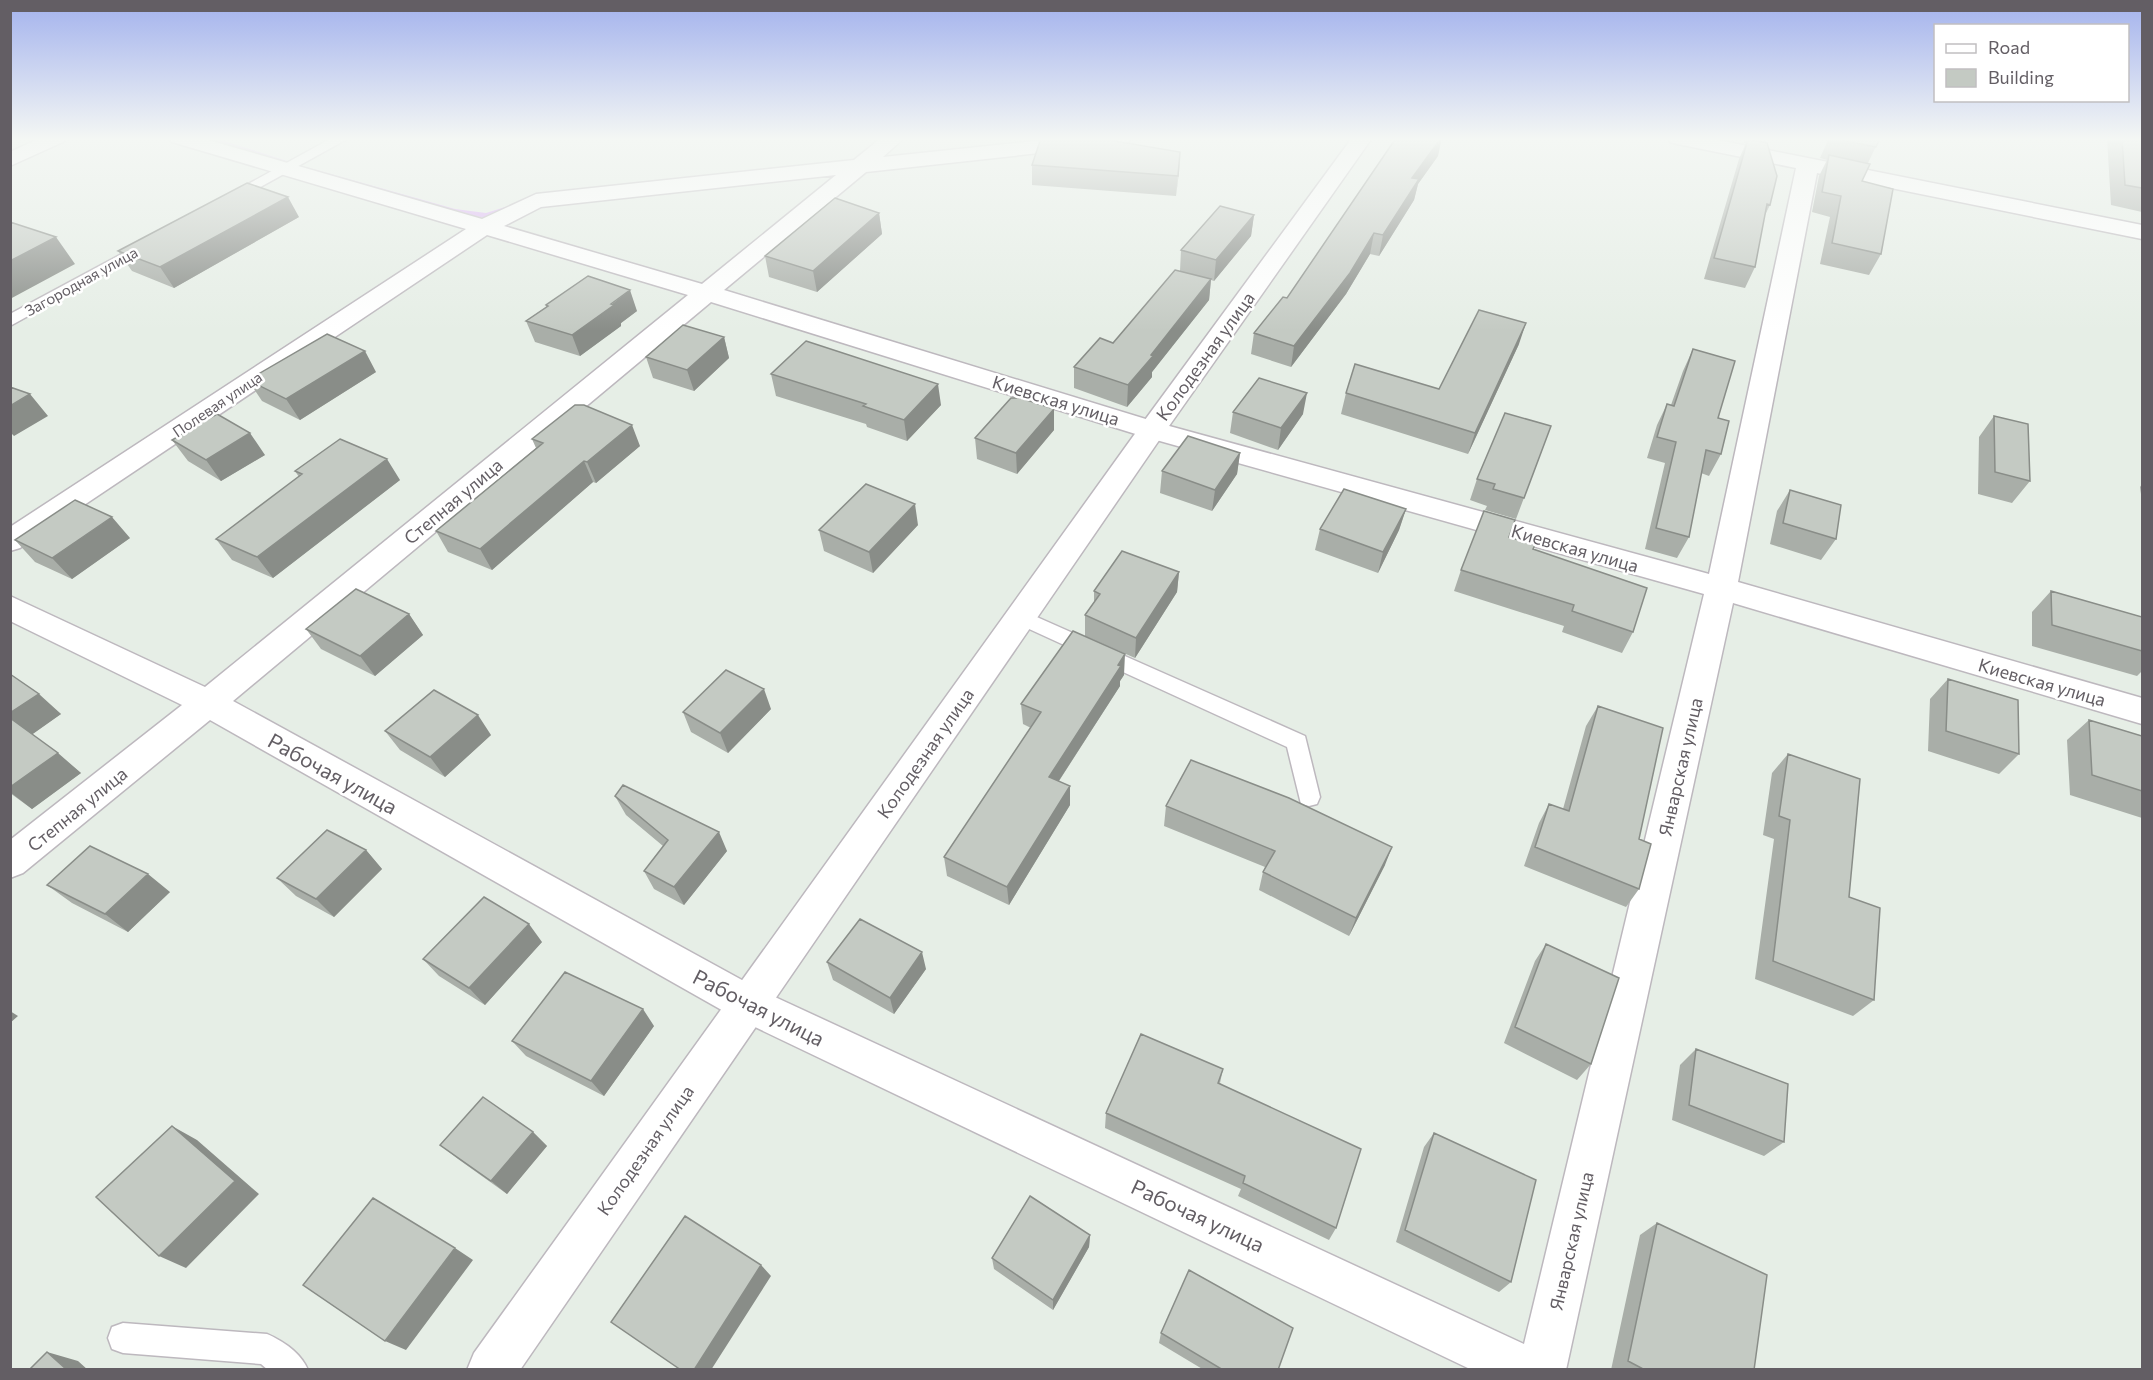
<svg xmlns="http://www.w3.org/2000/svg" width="2153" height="1380" font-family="Commissioner,sans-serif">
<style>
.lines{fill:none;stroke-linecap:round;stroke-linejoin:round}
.stream{fill:#dbb0f5;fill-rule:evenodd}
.service-casing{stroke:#bdb8be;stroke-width:3}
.minor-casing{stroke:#bdb8be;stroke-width:3}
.tertiary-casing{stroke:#bdb8be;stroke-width:3}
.service{fill:#fff;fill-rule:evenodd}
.minor{fill:#fff;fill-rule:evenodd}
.tertiary{fill:#fff;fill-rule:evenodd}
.wall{fill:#a9aea8}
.shaded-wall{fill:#898d88}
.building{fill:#c4cac3;stroke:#898d88;stroke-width:1.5}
.labels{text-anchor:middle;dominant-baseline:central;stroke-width:5;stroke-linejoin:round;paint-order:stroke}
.far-street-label{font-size:15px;fill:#635e64;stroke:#fff}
.street-label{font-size:18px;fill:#635e64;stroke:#fff}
.near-street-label{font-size:21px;fill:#635e64;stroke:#fff}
</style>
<rect width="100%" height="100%" fill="#e6eee6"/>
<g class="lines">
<path class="stream" d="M203,138h12l72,23 -7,2z
M306,167l149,42 31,4 35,-11 4,2 -38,14 -33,-5 -148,-42z"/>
<g class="service-casing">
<path id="service" d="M332,138h17l-116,64h-10l-2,-3z
M146,241l7,4 -2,3 -141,78v-12z
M1021,610l284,126 15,61 -3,7 -8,2 -8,-2 -14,-57 -273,-125 -3,-5 3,-5z
M123,1323l144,11c16,7 34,19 41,36h-40l-7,-6 -138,-11 -11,-4 -4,-11 4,-11z"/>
</g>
<g class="minor-casing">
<path id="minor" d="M40,138h26l-3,4 -53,24v-14z
M169,138h32l281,81 54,-25 318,-34 27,-22h23l-21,19 181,-19h68l-3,4 -7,2 -256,28 -142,118 438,134 547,150 87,-406 -119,-24 -7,-2 -3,-4h41l434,87v14l-325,-66 -79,409 404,116v26l-409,-121 -167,767h-94l-738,-353 -524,-297 -187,153 -13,5v-38l172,-135 -172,-84v-25l195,91 483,-392 -201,-60 -467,313 -10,3v-24l456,-298 -294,-87zM836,175l-134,109 -198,-58 37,-19zM711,302l431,134 562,158 -180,750 -762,-353 -529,-290z"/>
</g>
<g class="tertiary-casing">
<path id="tertiary" d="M1352,138h20l-210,298 -642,934h-53l7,-17 668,-929z"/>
</g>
<use href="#service" class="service"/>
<use href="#minor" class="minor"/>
<use href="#tertiary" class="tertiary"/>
</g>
<path class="wall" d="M1745,138h11l-1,2 15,65 -6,12 -9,50 -10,21 -41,-9 35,-120 7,-16h-2z
M1829,138h51l-12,25 -6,18 19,73 -12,21 -49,-11 10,-47 -18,-5 7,-36 8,-16 -7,-2z
M2107,138h35v74l-31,-7z
M1180,152l-4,44 -144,-11v-20z
M1438,156l-20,28 -4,16 -35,56 -9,-2 -24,40 -55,73 -40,-13 3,-21 33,-35z
M879,213l3,21 -65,58 -48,-15 -4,-21z
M1254,215l-3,21 -37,45 -3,-1 -2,20 -57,72v5l-25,30 -53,-19v-21l39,-24 67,-72 1,-21z
M299,217l-125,71 -42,-17 -14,-20z
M546,305l91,6 -16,12v3l-41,30 -45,-14 -9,-21 20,-14z
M724,337l5,21 -35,33 -41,-13 -7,-21z
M1519,344l-51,110 -127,-40 5,-21 93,-4z
M1693,349l25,69 3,36 -12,22 -8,-3 -12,64 -12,21 -32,-9 20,-86 -18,-5 10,-33 10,-21 4,1 12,-34z
M376,372l-76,48 -38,-19 -14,-21z
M771,374l170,31 -34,36 -40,-14 -1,-3 -90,-28z
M1233,412l70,2 -25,36 -48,-17z
M1994,416l36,65 -18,22 -34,-9 1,-57z
M1551,426l-35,93 -31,-9 2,-4 -17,-6 7,-21z
M1054,430l-37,44 -40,-15 -2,-21z
M532,439l108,7 -44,37 -3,-1 -101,88 -44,-18 -12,-21 100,-83z
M172,440l93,15 -44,26 -33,-20z
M1240,453l-3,21 -25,37 -52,-18 2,-22z
M295,471l105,9 -127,98 -41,-18 -16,-21 83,-62z
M2142,484v17l-2,-14z
M1790,490l46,49 -15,21 -51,-16 7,-33z
M1406,509l-7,21 -21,43 -63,-23 5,-21z
M918,525l-45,48 -49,-22 -5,-21z
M1509,537l24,12 100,83 -11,21 -60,-21 2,-6 -110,-35 7,-21z
M130,538l-58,41 -37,-17 -20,-22z
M1179,572l-2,20 -42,66 -50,-22v-21l9,-13v-11z
M2051,591l91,26v54l-5,5 -105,-30v-34z
M409,614l14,21 -48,41 -54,-27 -15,-20z
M10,674l51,40 -29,20 49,39 -49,36 -22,-16z
M1124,675l-4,6v5l-61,95 11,24 -61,100 -62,-29 -3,-19 87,-129 -8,-4 -2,-20z
M1948,679l71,75 -20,20 -71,-23 2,-52z
M1598,706l41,133v50l-13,18 -102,-41 15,-43 10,-19 14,5 23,-83z
M771,709l-43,44 -37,-21 -8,-20z
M2089,720l53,16v82l-72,-23 -3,-55z
M385,731l106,4 -46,42 -45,-27z
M1788,754l61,143 25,103 -21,16 -98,-37 19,-140 -11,-4 9,-62z
M615,796l112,55 -43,54 -30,-16 -10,-18 19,-25 -37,-31z
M1166,806l219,59 -36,71 -90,-46 4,-18 2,-5 -101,-41z
M366,850l16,19 -48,48 -38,-21 -19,-18z
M47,885l123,7 -42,40 -56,-29z
M542,942l-57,63 -46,-29 -16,-17z
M1546,944l45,120 -14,16 -73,-37 31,-82z
M827,962l99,7 -32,45 -61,-34z
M654,1026l-50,70 -78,-40 -14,-15z
M1696,1049l88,93 -20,14 -92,-36 8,-55z
M1223,1069l-3,14 116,145 -7,12 -91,-44 3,-7 -136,-61 1,-15z
M533,1132l14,14 -40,48 -49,-35 -18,-14z
M1434,1133l77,149 -12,10 -103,-50 28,-95z
M1657,1223l97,147h-143l29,-135z
M1090,1235l-1,12 -36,63 -59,-41 -2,-11z
M1161,1333l117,37h-74l-45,-27z"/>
<path class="shaded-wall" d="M1441,138h1l-4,18 -20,28 -4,16 -35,56 4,-21 29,-57z
M1180,152l-1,20 -3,24 2,-20z
M288,197l11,20 -125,71 -14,-21z
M879,213l3,21 -65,58 -4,-21z
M1254,215l-3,21 -37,45 2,-21z
M1374,233l-4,21 -24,40 -55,73 3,-21z
M56,237l19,27 -65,35v-38z
M1211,279l-2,21 -57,72v5l-25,30 1,-22 23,-30z
M630,290l7,21 -16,12v3l-41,30 -8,-21z
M1526,323l-7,21 -51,110 7,-21z
M724,337l5,21 -35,33 -7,-21z
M365,351l11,21 -76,48 -14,-21z
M938,384l3,21 -34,36 -3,-21z
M1307,393l-4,21 -25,36 3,-22z
M30,394l18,22 -34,20 -4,-4v-26z
M1054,409v21l-37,44 -1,-21z
M632,425l8,21 -44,37 -9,-21z
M250,433l15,22 -44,26 -15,-21z
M1240,453l-3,21 -25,37 3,-21z
M387,459l13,21 -127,98 -16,-21z
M584,461l9,21 -101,88 -12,-21z
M915,504l3,21 -45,48 -4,-21z
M1406,509l-7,21 -21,43 5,-21z
M112,517l18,21 -58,41 -20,-21z
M1179,572l-2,20 -42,66 1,-20z
M409,614l14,21 -48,41 -15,-20z
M1125,654l-1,21 -4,6v5l-71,110v-19z
M764,689l7,20 -43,44 -8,-20z
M39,694l22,20 -31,22 -20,-17v-6z
M478,715l13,20 -46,42 -15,-20z
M58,753l23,20 -49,36 -22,-17v-5z
M1070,786v19l-61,100 -2,-18z
M719,832l8,19 -43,54 -10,-18z
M1392,847l-7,18 -36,71 7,-18z
M366,850l16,19 -48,48 -18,-18z
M148,874l22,18 -42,40 -23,-18z
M529,924l13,18 -57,63 -16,-17z
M922,952l4,17 -32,45 -4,-16z
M643,1009l11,17 -50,70 -13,-15z
M10,1011l8,5 -8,7z
M172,1126l25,14 62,54 -73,74 -27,-12z
M533,1132l14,14 -40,48 -16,-13z
M1090,1235l-1,12 -36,63v-10z
M455,1248l18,12 -67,90 -21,-9z
M761,1265l10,11 -60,94h-17z
M47,1352l31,9 10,9h-21z"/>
<path class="building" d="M1041,138h56l83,14 -2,24 -146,-11z
M1396,138h45l-29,40 7,1 -36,56 -9,-2 -24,40 -56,73 -40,-13 29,-36 4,1z
M1830,138h50l-4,9z
M2122,138h20v50l-17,-3z
M1748,139l19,4 10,33 -7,29 -3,-1 -12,63 -41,-9z
M1829,155l41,9 -8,17 31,8 -12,65 -49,-11 9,-47 -19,-4z
M247,183l41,14 -128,70 -42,-16z
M835,198l44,15 -66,58 -48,-15z
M1220,206l34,9 -38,45 -35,-10z
M10,222l46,15 -46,24z
M1175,270l36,9 -60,76 2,1 -25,29 -54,-18 26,-29 13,5z
M588,276l42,14 -19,14 3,1 -42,30 -46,-14 22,-15 -2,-1z
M1479,310l47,13 -51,110 -129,-40 9,-29 84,25z
M683,325l41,12 -37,33 -41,-13z
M327,334l38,17 -79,48 -38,-19z
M806,341l132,43 -34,36 -41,-14 3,-2 -95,-30z
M1693,349l42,12 -17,57 11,3 -8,33 -15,-4 -17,87 -33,-9 20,-86 -19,-5 10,-33 7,2z
M1259,378l48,15 -26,35 -48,-16z
M10,387l20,7 -20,12z
M1011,398h10l33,11 -38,44 -41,-15z
M575,405h9l48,20 -45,37 -3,-1 -104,88 -44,-18 107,-88 -11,-4z
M1505,413l46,13 -27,72 -31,-9 2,-5 -18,-5z
M217,414l33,19 -44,27 -34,-20z
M1994,416l34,8 2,57 -35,-9z
M1188,436l52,17 -25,37 -53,-19z
M340,439l47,20 -130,98 -41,-18 86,-65 -7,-3z
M866,484l49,20 -46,48 -50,-22z
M1344,489l62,20 -23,43 -63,-23z
M1790,490l51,15 -5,34 -53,-16z
M75,500l37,17 -60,41 -37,-18z
M1484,511l31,9 -6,17 26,8 -2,4 114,39 -14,44 -61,-21 2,-6 -113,-35z
M1122,551l57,21 -43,66 -51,-23 15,-21 -6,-3z
M356,589l53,25 -49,42 -54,-27z
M2051,591l91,26v34l-90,-26z
M1073,631l52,23 -7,11 3,1 -72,111 21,9 -63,101 -63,-30 97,-145 -20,-8z
M726,670l38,19 -44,44 -37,-21z
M10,674l29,20 -29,19z
M1948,679l70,21 1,54 -73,-23z
M434,690l44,25 -48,42 -45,-26z
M1598,706l65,22 -24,111 12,5 -12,45 -104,-42 14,-43 20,7z
M10,718l48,35 -48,34z
M2089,720l53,16v55l-50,-16z
M1788,754l72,25 -11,118 31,11 -6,92 -101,-39 17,-141 -11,-4z
M1191,760l98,38 103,49 -36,71 -93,-46 12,-21 -109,-45z
M623,785l96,47 -45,55 -30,-16 24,-31 -53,-44z
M327,830l39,20 -50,49 -39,-21z
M90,846l58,28 -43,40 -58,-29z
M484,897l45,27 -60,64 -46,-29z
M860,919l62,33 -32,46 -63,-36z
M1546,944l73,34 -28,86 -76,-37z
M565,972l78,37 -52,72 -79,-40z
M1141,1034l82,35 -5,14 143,66 -25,79 -93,-45 2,-7 -139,-63z
M1696,1049l92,35 -4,58 -95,-37z
M483,1097l50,35 -42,49 -51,-36z
M172,1126l63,55 -76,75 -63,-59z
M1434,1133l102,47 -25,102 -106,-52z
M1030,1196l60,39 -37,65 -61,-42z
M373,1198l82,50 -70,93 -82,-56z
M685,1216l76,49 -67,105h-13l-70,-48z
M1657,1223l110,52 -13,95h-109l-17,-9z
M1189,1270l104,58 -15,42h-55l-62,-37z
M47,1352l20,18h-38z"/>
<linearGradient id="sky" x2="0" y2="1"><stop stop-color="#a3b2ed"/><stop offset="0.42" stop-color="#f4f7f4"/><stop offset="1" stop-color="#f4f7f4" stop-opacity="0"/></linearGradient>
<rect width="2153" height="331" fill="url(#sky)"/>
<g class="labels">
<g class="far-street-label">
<text transform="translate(81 281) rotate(-29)">Загородная улица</text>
<text transform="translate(217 404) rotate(-34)">Полевая улица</text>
</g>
<g class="street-label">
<text transform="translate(1205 356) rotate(-54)">Колодезная улица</text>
<text transform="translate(1056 400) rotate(17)">Киевская улица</text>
<text transform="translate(453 501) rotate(-40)">Степная улица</text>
<text transform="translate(1575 548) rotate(16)">Киевская улица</text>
<text transform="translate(2042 682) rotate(16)">Киевская улица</text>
<text transform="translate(925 753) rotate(-55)">Колодезная улица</text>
<text transform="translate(1680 767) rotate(-77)">Январская улица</text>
<text transform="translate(77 809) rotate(-39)">Степная улица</text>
<text transform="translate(645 1150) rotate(-55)">Колодезная улица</text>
<text transform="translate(1571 1241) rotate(-77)">Январская улица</text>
</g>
<g class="near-street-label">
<text transform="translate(333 773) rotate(29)">Рабочая улица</text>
<text transform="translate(759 1007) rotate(27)">Рабочая улица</text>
<text transform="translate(1198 1215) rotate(25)">Рабочая улица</text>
</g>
</g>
<rect width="2153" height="1380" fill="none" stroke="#635e64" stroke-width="24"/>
<rect x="1934" y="24" width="195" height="78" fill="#ffffff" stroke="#c1bfc1" stroke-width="1.5"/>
<rect x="1946" y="44" width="30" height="9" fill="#ffffff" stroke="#c1bfc1" stroke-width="1.5"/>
<text x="1988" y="54" font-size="18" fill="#635e64">Road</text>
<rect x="1946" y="69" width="30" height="18" fill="#c4cac3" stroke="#c1bfc1" stroke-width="1.5"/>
<text x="1988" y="84" font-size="18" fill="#635e64">Building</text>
</svg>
